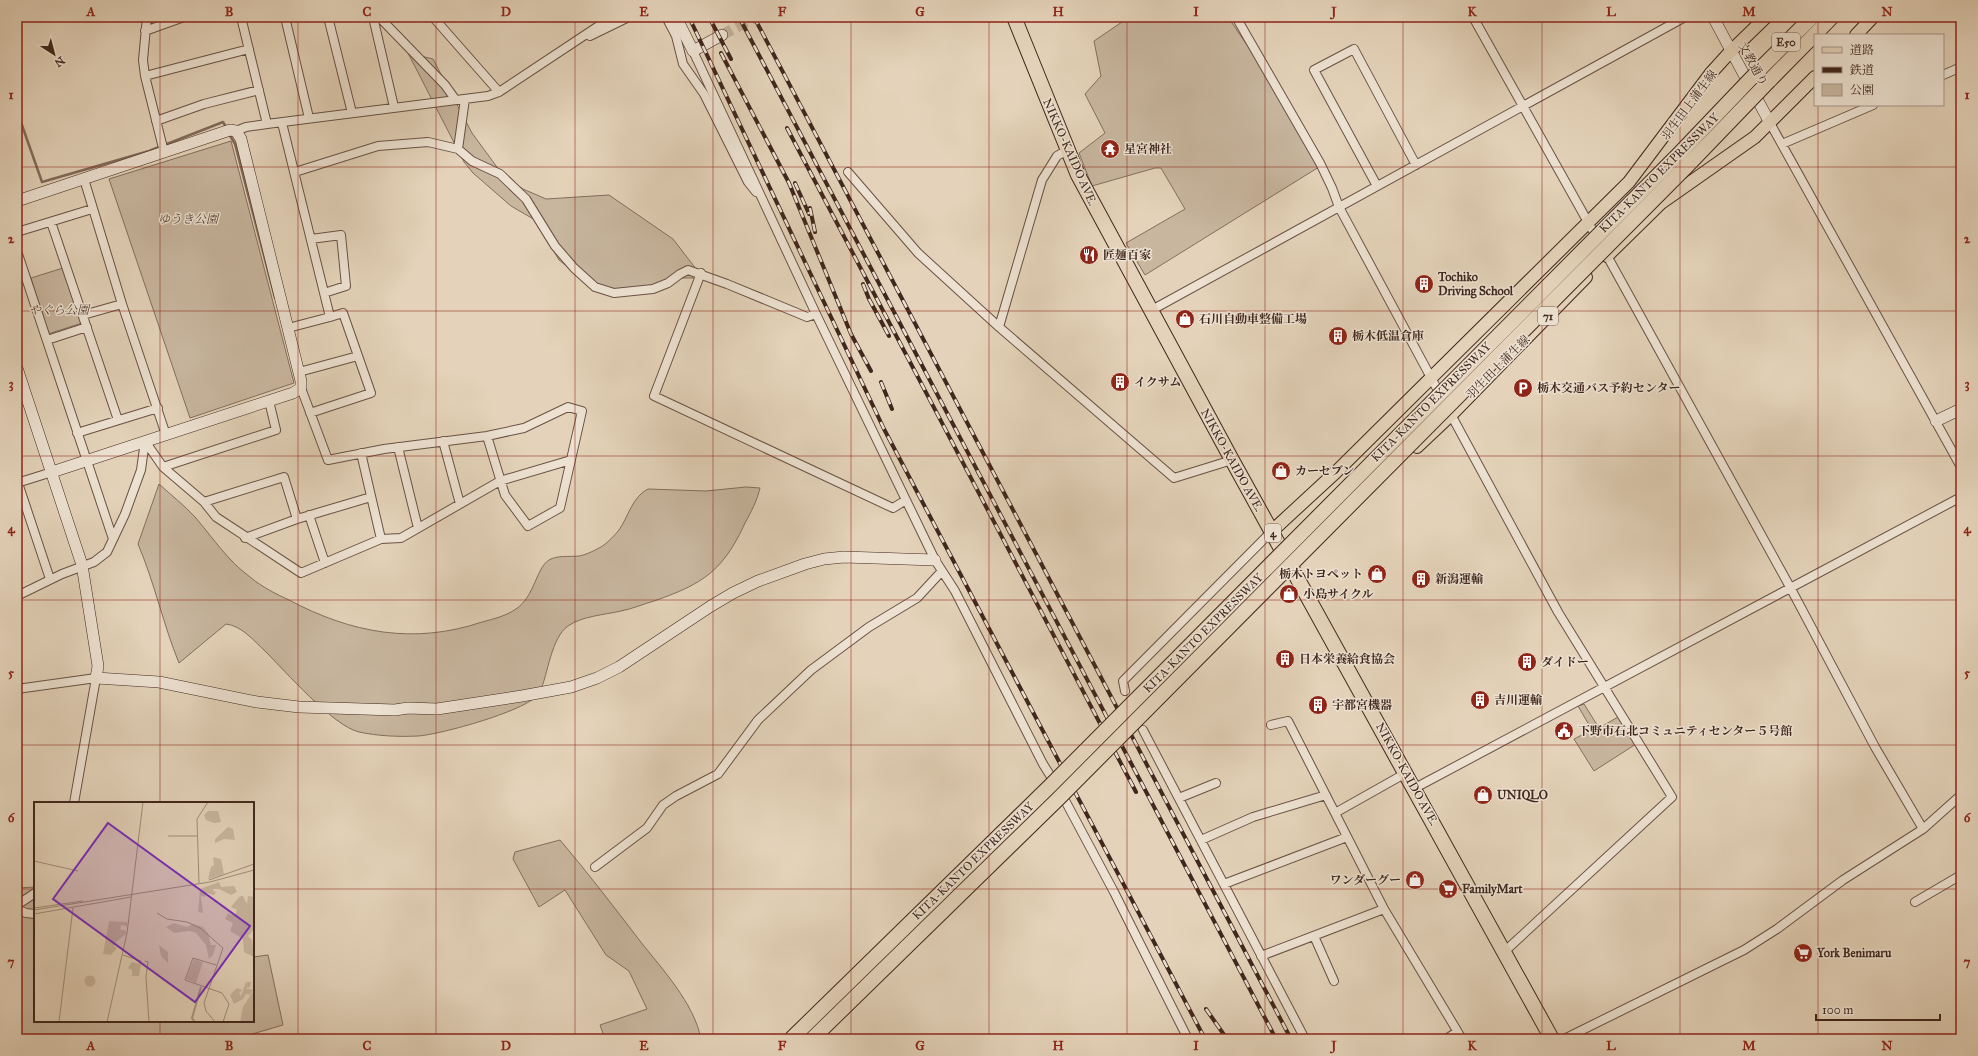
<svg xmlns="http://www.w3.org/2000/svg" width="1978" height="1056" font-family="'IM FELL Great Primer','Noto Serif JP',serif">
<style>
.green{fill:#c8b69f;stroke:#846e5e}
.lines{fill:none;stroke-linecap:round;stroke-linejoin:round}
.stream{stroke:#816b5b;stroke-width:2.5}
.secondary-tunnel{stroke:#c3b19b;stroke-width:11;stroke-dasharray:11 5.5;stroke-linecap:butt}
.street-casing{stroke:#695244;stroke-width:10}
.secondary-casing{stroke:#40271d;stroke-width:12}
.primary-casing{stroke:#40271d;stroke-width:14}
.highway-casing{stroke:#40271d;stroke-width:16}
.street{stroke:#ede2d2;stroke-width:8}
.secondary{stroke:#ede2d2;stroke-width:11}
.primary{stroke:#e4d3ba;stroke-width:12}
.highway{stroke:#e4d3ba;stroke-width:14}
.rail-casing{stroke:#40271d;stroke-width:4}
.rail{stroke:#ede2d2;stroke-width:2.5;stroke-dasharray:8;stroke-linecap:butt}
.highway-bridge-casing{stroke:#40271d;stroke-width:16;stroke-linecap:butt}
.highway-bridge{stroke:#e4d3ba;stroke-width:14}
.grid{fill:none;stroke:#8f2418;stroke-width:1;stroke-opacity:0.55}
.labels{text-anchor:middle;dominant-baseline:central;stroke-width:3;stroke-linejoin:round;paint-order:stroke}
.shield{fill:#ede2d2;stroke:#745f53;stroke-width:1}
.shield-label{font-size:11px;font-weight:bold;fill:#40271d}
.street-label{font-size:12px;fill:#40271d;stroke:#ede2d2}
.poi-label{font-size:12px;font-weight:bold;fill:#40271d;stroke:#ede2d2;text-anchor:start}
.park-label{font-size:12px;font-style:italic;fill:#5b4437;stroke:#ede2d2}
.inset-river{fill:none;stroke:#ac9985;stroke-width:2}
.inset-road{fill:none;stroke:#a28e7b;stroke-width:1}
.view{fill:#7b2cbf;fill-opacity:0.15;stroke:#7b2cbf;stroke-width:2}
.inset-edge{fill:none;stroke:#40271d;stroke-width:2}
.neatline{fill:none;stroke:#8f2418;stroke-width:1.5}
.grid-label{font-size:13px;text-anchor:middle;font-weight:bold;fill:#8f2418}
</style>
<rect width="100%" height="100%" fill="#e4d3ba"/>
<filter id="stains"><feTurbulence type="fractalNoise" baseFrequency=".005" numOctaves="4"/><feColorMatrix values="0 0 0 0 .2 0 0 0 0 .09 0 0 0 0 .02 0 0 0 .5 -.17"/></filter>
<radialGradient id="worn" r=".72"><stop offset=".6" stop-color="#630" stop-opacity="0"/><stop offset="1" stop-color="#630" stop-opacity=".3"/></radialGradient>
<path class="green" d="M1121,17h107l23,34 68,116 -174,108 -19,-32 59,-34 -24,-41h-6l-63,18 -13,-33 26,-20 -20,-39 16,-18 -7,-35 28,-19z
M408,53l25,6 39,74 30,41 21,15 23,10 63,-4 64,44 30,39h-22l-56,16 -25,-8 -20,-9 -21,-17 -24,-40 -24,-14 -38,-33 -9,-11z
M231,141l63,242 -104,35 -81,-239z
M63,268l19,55 -34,11 -17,-56z
M159,484c12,11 25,21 36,33 18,21 33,44 55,60 12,10 26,17 39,23 62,33 125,45 193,22 11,-3 24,-6 34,-13 19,-13 20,-41 33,-49 8,-5 21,-3 30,-4 7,-1 19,-7 25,-11 5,-4 11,-10 15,-15 9,-13 14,-34 29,-41l58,2 40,-4 14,1c-3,13 -9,24 -15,35 -22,48 -42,61 -91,78 -11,3 -22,8 -33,10 -17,4 -39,5 -53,15 -17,12 -20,48 -28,66 -8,18 -102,43 -122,44 -20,1 -40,0 -59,-4 -26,-6 -74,-61 -94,-81 -12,-11 -23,-25 -39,-27l-47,39c-16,-39 -24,-79 -41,-119z
M1584,704l15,24 19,-11 18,27 -42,27 -20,-32 18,-9 -14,-24z
M560,840c28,33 54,67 80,101 22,28 54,62 61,98h-96l-5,-14 47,-16 -18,-38 -23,-16 -41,-65 -26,17 -26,-48 2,-7z
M35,887v134h218v-64l15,-2 15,70 -48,14h-218v-151z"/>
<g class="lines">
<path class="stream" d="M17,111l25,71 107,-31 74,-29 3,5
M229,134l6,10 40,154"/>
<path class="secondary-tunnel" d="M722,35l33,-18"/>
<g class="street-casing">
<path id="street" d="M147,17l-4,43 2,16 19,76
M241,17l26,107
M285,17l24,101
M328,17l24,96
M373,17l21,90
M379,17l66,68 10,14
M433,17l66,75
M666,17l10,19 7,28 21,30 44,88 8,10
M1236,17l84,146 12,25 7,19 103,191
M1473,17l125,223
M145,31l39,-14
M590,36l39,-19
M693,51l123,263 119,246 20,31 88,173 17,27 54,101 74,147
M1943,75l18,-8
M145,76l104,-27
M156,121l48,-17 55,-14
M282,123l48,194 13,-4 28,80 -61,20
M1770,123l191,344
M236,131l10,-4 21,-3 221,-28 11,-4 98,-65 20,-10
M1782,144l91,-39
M458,149l7,-50
M295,172l83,-26 50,-4 30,7 14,12 28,13 26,25 29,47 19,22 21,19 19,6 39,-4 15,-6 12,-9 8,-4 39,14 80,33 9,-3
M848,172l70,81 81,74 175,151 58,-18
M84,179l38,125 44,131
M1377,186l-63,-116 40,-21 62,116
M51,222l67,198
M17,232l75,-23
M311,239l30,-4 5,51 -22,7
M17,251l96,288
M1605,252l185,335 85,160 48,82
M701,273l-47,123 239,112 13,-8
M1150,311l535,-294
M83,315l39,-11
M999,327l43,-147 15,-24 10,-6
M288,328l42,-11
M47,340l40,-13
M299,372l59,-16
M301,388l27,72 56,-11 103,-13 37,-8 44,-21 14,4 -22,97 -32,18 -23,-31 -18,-59
M1449,411l109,201 114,185 -168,155
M77,433l81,-25
M145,441l18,26 41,35 12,15 85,56 80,-34 20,-1 99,-57 71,-21
M443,441l17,63
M398,447l20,81
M361,453l20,86
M163,467l113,-37 -7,-29
M17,480l33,99
M17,483l35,-11
M204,502l80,-25 13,42 74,-22
M309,515l16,48
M245,538l52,-19
M17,596l45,-22 32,-12 13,-10 18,-38 16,-44 4,-29
M17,689l79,-11 -22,125
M1125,691l-2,-10 149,-150
M1271,725l17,-4 47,92
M1143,730l162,309
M1406,773l-71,40 49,96 78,130
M1415,788l546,-291
M1179,798l37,-15
M1201,840l52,-23 73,-22
M595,867l52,-39 16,-23 13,-9 42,-22 40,-54 53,-50 58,-43 48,-29 25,-27
M1224,884l123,-47
M1915,902l46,-27
M17,905l18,-12
M17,909l9,4 9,1
M1314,936l20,45
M1261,956l123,-47
M1446,1039l11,-7
M1564,1039l180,-89 33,-21 66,-49 80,-51 38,-34"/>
</g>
<g class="secondary-casing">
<path id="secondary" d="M676,17l17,34 29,-16
M1713,17l57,106
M17,201l213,-71 6,1 5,8 60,242v7l-8,5 -241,79
M17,368l65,197 16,101 -2,12 63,4 98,20 42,5 96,3 13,-2 29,1 85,-13 49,-9 26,-9 22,-11 92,-61 22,-13 25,-12 47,-17 19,-5 20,-2 91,3
M1936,421l25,-12"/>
</g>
<g class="primary-casing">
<path id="primary" d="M1856,35l17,-18
M1607,256l54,-53 94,-66 60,-60
M1417,447l34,-32 135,-138
M1272,531l64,-59 293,-290 82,-109 20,-22 35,-34"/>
</g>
<g class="highway-casing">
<path id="highway" d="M1014,17l64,158 154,285 320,579
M1761,68l51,-51
M1769,81l63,-64"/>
</g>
<use href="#street" class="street"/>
<use href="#secondary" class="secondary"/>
<use href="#primary" class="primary"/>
<use href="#highway" class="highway"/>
<g class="rail-casing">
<path id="rail" d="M689,17l195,412 321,610
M709,17l22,42
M739,17l537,1022
M754,17l537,1022
M721,53l68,130 62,151 20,37
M787,128l349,664
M795,183l14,31
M810,208l5,24
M863,284l6,15 20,37
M881,382l11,27
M1206,1009l21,30"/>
</g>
<use href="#rail" class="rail"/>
<g class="highway-bridge-casing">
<path id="highway-bridge" d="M791,1039l260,-254 628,-631 82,-86
M812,1039l246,-240 629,-633 82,-85"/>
</g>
<use href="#highway-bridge" class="highway-bridge"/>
</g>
<path class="grid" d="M160,17v786M298,17v1022M436,17v1022M575,17v1022M713,17v1022M851,17v1022M989,17v1022M1127,17v1022M1265,17v1022M1403,17v1022M1542,17v1022M1680,17v1022M1818,17v18M1818,105v934M17,167h1944M17,311h1944M17,456h1944M17,600h1944M17,745h1944M17,889h18M253,889h1708M160,1021v18"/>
<defs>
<g id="temple-disc" transform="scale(1)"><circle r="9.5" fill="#8f2418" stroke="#ede2d2"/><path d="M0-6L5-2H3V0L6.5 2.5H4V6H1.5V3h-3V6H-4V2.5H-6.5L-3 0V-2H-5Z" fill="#fff"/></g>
<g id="restaurant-disc" transform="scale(1)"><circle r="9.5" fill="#8f2418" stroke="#ede2d2"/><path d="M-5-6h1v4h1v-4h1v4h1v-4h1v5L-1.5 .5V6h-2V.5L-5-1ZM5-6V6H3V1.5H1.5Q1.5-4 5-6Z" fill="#fff"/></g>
<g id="building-disc" transform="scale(1)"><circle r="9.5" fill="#8f2418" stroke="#ede2d2"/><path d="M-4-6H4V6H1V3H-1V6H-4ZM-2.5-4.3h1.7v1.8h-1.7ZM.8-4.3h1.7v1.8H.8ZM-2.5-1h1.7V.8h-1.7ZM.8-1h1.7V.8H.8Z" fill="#fff"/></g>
<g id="shop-disc" transform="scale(1)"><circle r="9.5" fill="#8f2418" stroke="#ede2d2"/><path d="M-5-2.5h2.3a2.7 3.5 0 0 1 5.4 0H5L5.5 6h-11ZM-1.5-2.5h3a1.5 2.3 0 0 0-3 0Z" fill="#fff"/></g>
<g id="parking-disc" transform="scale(1)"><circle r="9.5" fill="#8f2418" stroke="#ede2d2"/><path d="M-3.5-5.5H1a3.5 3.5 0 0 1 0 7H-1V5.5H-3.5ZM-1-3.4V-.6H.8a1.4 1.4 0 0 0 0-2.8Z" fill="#fff"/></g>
<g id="civic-disc" transform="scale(1)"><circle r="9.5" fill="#8f2418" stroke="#ede2d2"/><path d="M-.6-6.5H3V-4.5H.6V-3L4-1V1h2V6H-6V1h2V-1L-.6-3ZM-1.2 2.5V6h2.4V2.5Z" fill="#fff"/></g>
<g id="supermarket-disc" transform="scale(1)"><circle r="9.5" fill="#8f2418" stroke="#ede2d2"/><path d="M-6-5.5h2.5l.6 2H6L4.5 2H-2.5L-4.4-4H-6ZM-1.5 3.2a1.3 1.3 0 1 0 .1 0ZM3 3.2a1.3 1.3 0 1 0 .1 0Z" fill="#fff"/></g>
</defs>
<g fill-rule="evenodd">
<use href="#temple-disc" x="1110" y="149"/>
<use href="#restaurant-disc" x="1089" y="255"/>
<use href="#building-disc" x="1424" y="284"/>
<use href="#shop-disc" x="1185" y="319"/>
<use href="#building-disc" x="1338" y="336"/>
<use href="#building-disc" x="1120" y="382"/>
<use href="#parking-disc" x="1523" y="388"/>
<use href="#shop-disc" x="1281" y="471"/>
<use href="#shop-disc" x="1377" y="574"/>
<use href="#building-disc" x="1421" y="579"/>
<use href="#shop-disc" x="1289" y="594"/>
<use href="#building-disc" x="1285" y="659"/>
<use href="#building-disc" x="1527" y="662"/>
<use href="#building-disc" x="1480" y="700"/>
<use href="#building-disc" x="1318" y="705"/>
<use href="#civic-disc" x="1564" y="731"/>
<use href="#shop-disc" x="1483" y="795"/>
<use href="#shop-disc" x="1415" y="880"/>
<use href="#supermarket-disc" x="1448" y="889"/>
<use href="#supermarket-disc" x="1803" y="953"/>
</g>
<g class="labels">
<g class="shield">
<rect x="1772" y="33" width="28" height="18" rx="3"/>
<rect x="1538" y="307" width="20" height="18" rx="3"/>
<rect x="1265" y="524" width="16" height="18" rx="3"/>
</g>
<g class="shield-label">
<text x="1786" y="42">E50</text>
<text x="1548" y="316">71</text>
<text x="1273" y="533">4</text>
</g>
<g class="street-label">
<text transform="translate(1753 64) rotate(61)">文教通り</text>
<text transform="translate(1689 105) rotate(-53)">羽生田上蒲生線</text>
<text transform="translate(1070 152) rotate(66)">NIKKO-KAIDO AVE.</text>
<text transform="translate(1659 173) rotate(-45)">KITA-KANTO EXPRESSWAY</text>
<text transform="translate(1498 367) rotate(-45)">羽生田上蒲生線</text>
<text transform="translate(1431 402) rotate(-45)">KITA-KANTO EXPRESSWAY</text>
<text transform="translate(1232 460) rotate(61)">NIKKO-KAIDO AVE.</text>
<text transform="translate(1203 633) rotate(-45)">KITA-KANTO EXPRESSWAY</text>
<text transform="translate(1407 774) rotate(61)">NIKKO-KAIDO AVE.</text>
<text transform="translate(973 861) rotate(-44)">KITA-KANTO EXPRESSWAY</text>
</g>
<g class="poi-label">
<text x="1124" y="149">星宮神社</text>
<text x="1103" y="255">匠麺百家</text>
<text x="1438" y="277">Tochiko<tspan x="1438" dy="14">Driving School</tspan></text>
<text x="1199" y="319">石川自動車整備工場</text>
<text x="1352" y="336">栃木低温倉庫</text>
<text x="1134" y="382">イクサム</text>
<text x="1537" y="388">栃木交通バス予約センター</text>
<text x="1295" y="471">カーセブン</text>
<text x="1363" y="574" text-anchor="end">栃木トヨペット</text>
<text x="1435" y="579">新潟運輸</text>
<text x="1303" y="594">小島サイクル</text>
<text x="1299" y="659">日本栄養給食協会</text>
<text x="1541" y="662">ダイドー</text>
<text x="1494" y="700">吉川運輸</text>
<text x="1332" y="705">宇都宮機器</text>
<text x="1578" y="731">下野市石北コミュニティセンター５号館</text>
<text x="1497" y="795">UNIQLO</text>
<text x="1401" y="880" text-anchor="end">ワンダーグー</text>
<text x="1462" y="889">FamilyMart</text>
<text x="1817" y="953">York Benimaru</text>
</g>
<g class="park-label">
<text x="188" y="219">ゆうき公園</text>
<text x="59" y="310">やぐら公園</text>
</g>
</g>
<g transform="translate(34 802)">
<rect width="220" height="220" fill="#e4d3ba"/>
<path d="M174,9h10l3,11 -7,1 -8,-3 -2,-5zM194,25l5,2 2,11 -11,-1 -9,4v-4zM179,55l8,2 3,15 -16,5 3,-12 3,-2zM185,80l2,5 13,-1 3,6 -6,3 -12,-6h-7l4,4 -2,2 -7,-2 -2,4 -4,-1 2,17 -5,-1 2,-23zM206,94h3l4,8 1,-8 6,1v32l-6,7 4,4 2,17 -10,-5 -1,-13 -13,-8 3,-8 -8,-4 3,-6 7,3 2,-6 -6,-3zM75,119l18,1v4l-6,-1 -1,4 6,2v3l-10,8 -2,4 3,2 -6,7 -8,-1zM140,121l13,4 6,-3 10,3 5,6 3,12h5l-3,10 -4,4 -3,-14 -10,-12 -6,-2 -16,2 -8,-6zM125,143l9,7v25v-14l-7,-7zM160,157l9,3 -7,21 -10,-4zM98,160l9,2 -2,12h-7v-6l-4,-2zM50.5 179a5.5 5.5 0 1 1 11 0a5.5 5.5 0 1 1-11 0ZM212,180h5l-1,5 -5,1 8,2 -3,5 -4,-1 -3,5 -9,5 -4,-9 7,-7 5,2 -3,3 2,3zM220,188v32h-14l3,-15z" fill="#c8b69f"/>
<path class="inset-river" d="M161,220l-3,-4 9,-31"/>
<path class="inset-road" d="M134,34h29M0,59l44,10M175,78l45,-16M165,81l-2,-64 11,-17M0,106l49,-7M0,108l176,-28 44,-12M123,111l10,6 20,3 13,6 23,20 -19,55 2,8 9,11M0,112l97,-17M89,153l18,6M111,159l3,1 -2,15 3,45M182,163l-23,-7 -8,22 37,13 7,11 -6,18M25,220l14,-114M73,220l20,-89 16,-131"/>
<path class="view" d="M74,21l142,103 -55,76 -142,-103z"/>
<rect width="220" height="220" class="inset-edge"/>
</g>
<rect width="1978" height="1056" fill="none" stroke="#e4d3ba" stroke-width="44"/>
<rect x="1814" y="34" width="130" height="72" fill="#ede2d2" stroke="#a8978a"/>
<rect x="1822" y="47" width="20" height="6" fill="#e4d3ba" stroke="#a8978a"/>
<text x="1850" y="54" font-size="12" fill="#40271d">道路</text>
<rect x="1822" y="67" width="20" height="6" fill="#40271d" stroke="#a8978a"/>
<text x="1850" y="74" font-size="12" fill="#40271d">鉄道</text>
<rect x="1822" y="84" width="20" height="12" fill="#c8b69f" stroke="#a8978a"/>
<text x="1850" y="94" font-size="12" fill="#40271d">公園</text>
<g transform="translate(54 54) rotate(144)" stroke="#ede2d2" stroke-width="3" paint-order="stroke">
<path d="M0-3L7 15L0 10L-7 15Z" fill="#40271d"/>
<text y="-6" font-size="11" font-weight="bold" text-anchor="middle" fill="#40271d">N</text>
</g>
<path d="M1816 1014v6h124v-6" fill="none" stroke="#40271d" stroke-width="2"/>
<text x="1822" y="1014" font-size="12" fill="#40271d" stroke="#ede2d2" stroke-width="3" paint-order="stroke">100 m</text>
<rect x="22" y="22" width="1934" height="1012" class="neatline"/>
<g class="grid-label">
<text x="91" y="16">A</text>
<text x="229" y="16">B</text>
<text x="367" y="16">C</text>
<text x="506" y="16">D</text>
<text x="644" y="16">E</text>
<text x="782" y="16">F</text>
<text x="920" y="16">G</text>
<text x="1058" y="16">H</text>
<text x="1196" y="16">I</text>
<text x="1334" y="16">J</text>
<text x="1472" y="16">K</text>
<text x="1611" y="16">L</text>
<text x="1749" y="16">M</text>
<text x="1887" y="16">N</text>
<text x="11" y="99">1</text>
<text x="1967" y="99">1</text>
<text x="11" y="243">2</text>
<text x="1967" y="243">2</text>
<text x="11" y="388">3</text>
<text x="1967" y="388">3</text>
<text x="11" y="533">4</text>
<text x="1967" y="533">4</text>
<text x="11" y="677">5</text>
<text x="1967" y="677">5</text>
<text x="11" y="822">6</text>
<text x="1967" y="822">6</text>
<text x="11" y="966">7</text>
<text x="1967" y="966">7</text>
<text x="91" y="1050">A</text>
<text x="229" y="1050">B</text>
<text x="367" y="1050">C</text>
<text x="506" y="1050">D</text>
<text x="644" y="1050">E</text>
<text x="782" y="1050">F</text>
<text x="920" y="1050">G</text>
<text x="1058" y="1050">H</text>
<text x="1196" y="1050">I</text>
<text x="1334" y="1050">J</text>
<text x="1472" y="1050">K</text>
<text x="1611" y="1050">L</text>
<text x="1749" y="1050">M</text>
<text x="1887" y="1050">N</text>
</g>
<rect width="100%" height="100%" filter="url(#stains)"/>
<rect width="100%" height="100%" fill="url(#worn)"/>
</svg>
